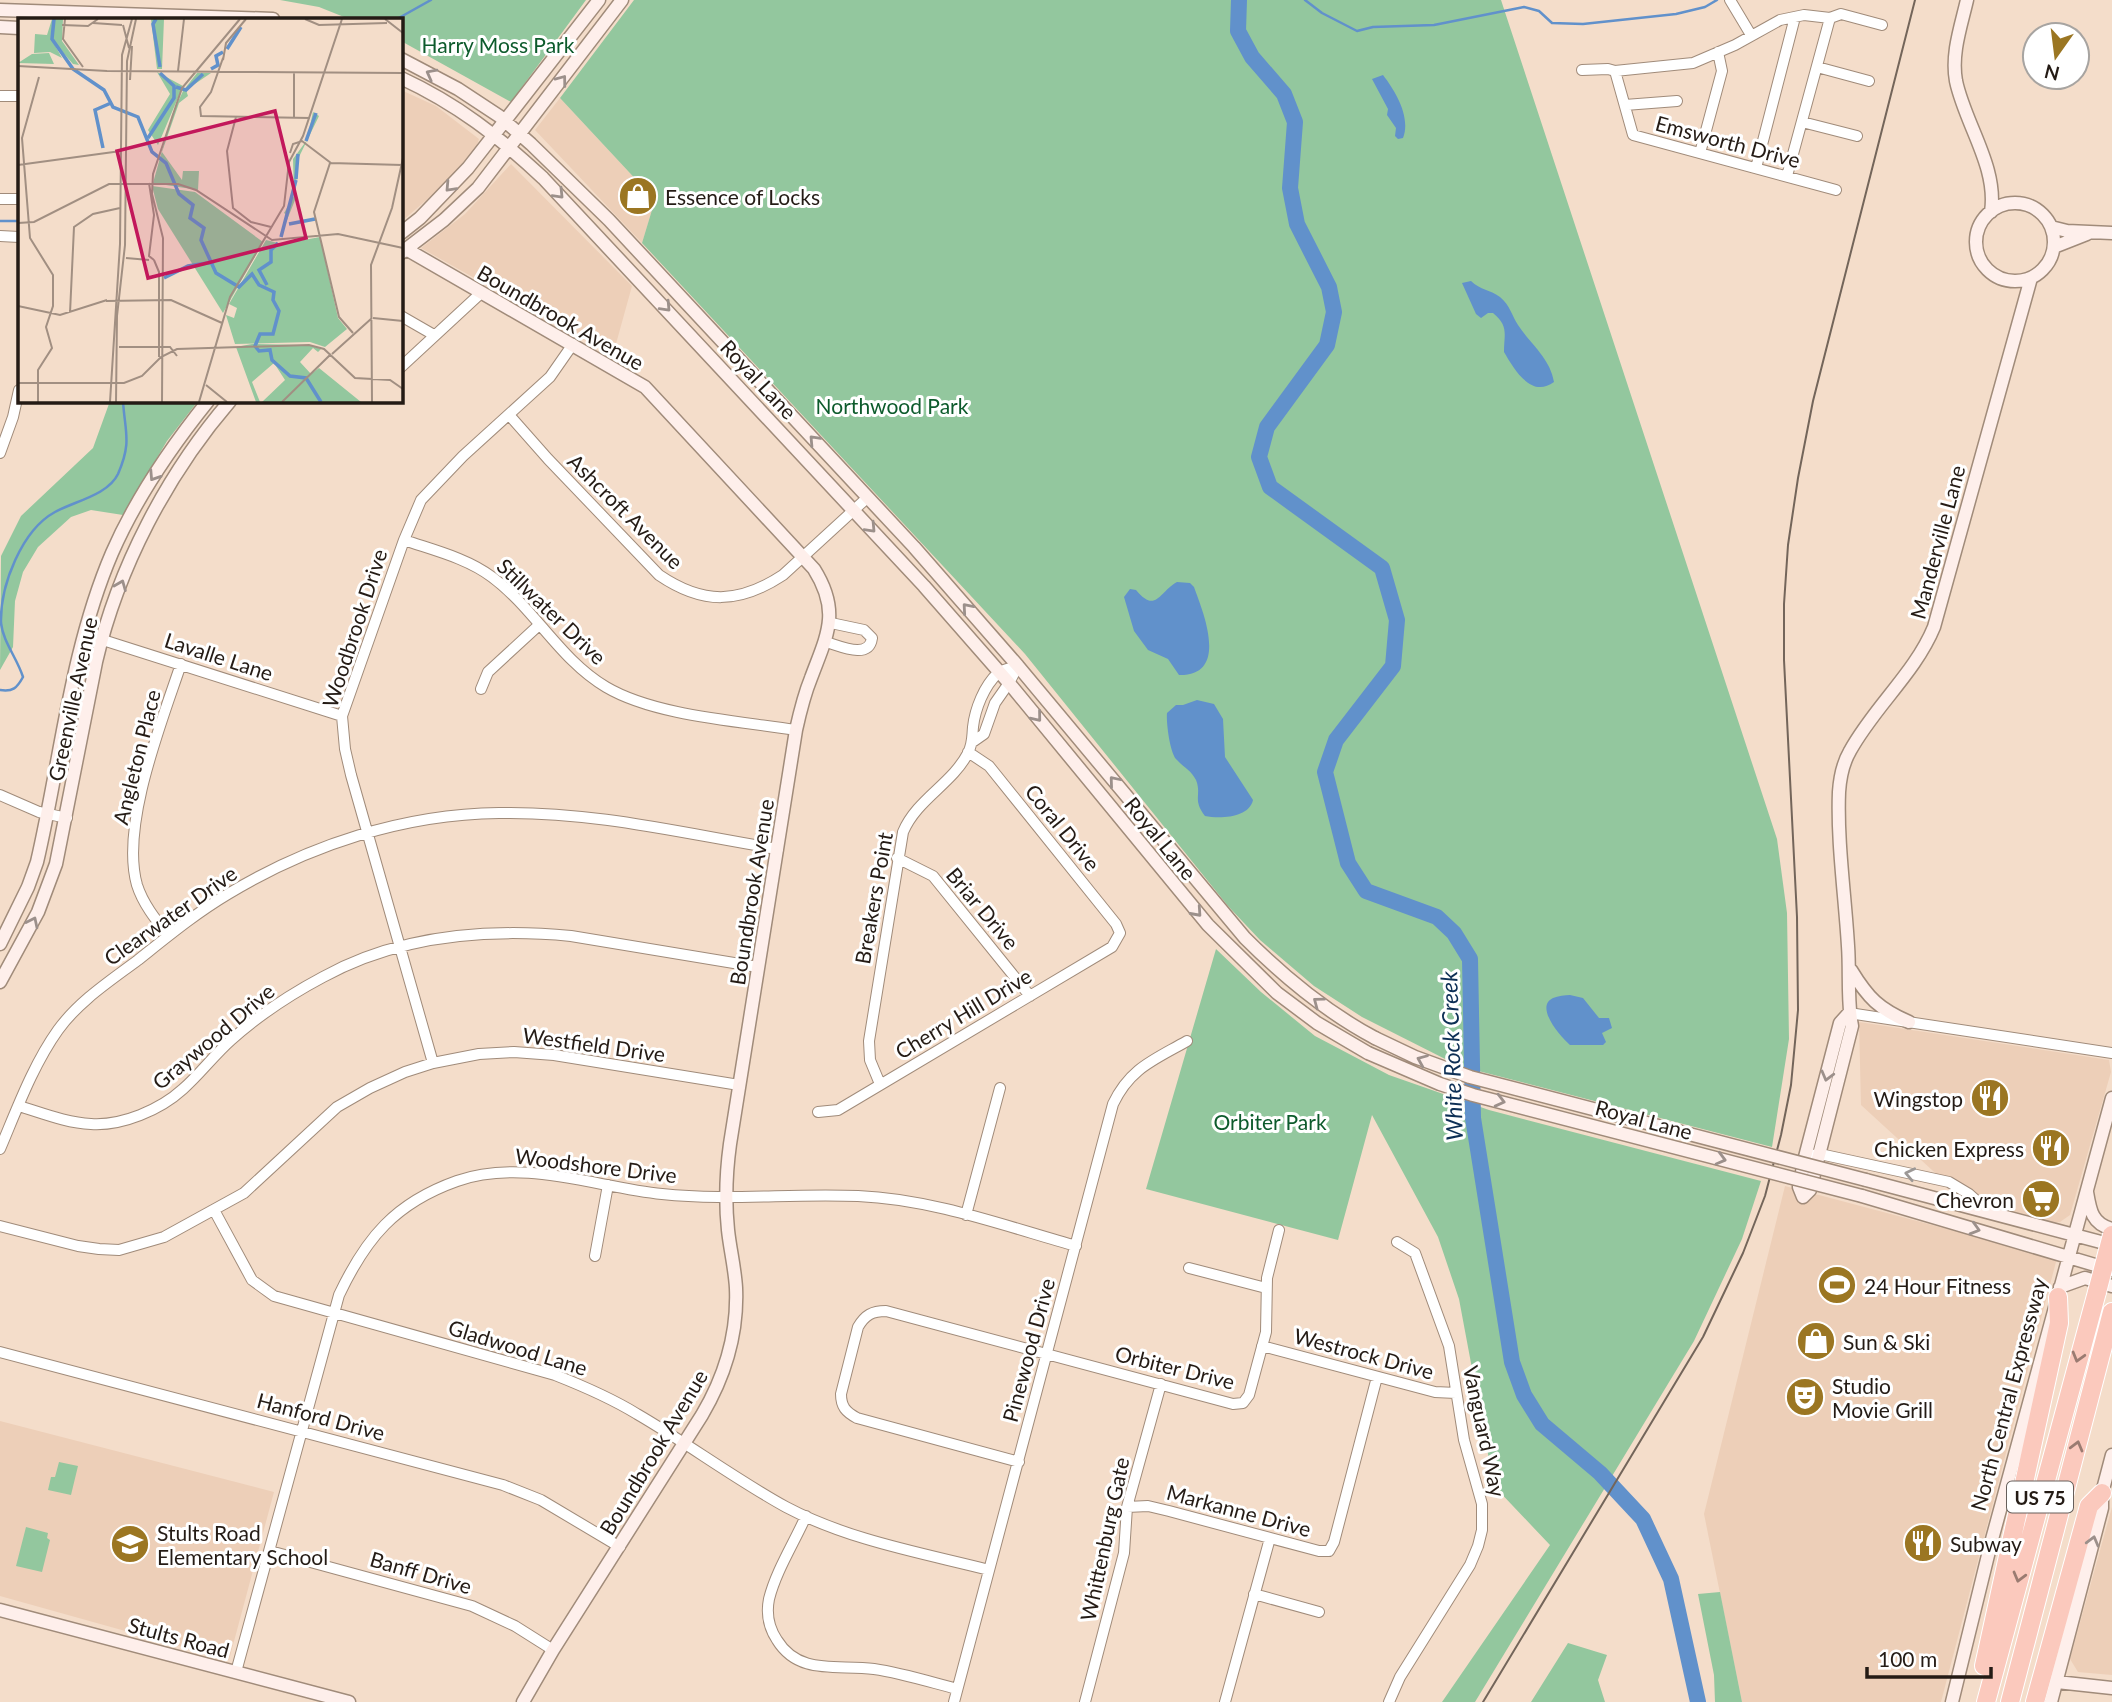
<svg xmlns="http://www.w3.org/2000/svg" width="2112" height="1702" font-family="Lato,sans-serif">
<style>
.built{fill:#edcfb8}
.green{fill:#93c79e}
.water{fill:#6191cb}
.lines{fill:none;stroke-linecap:round;stroke-linejoin:round}
.stream{stroke:#6191cb;stroke-width:2.5}
.river{stroke:#6191cb;stroke-width:16}
.street-casing{stroke:#a08b7a;stroke-width:12}
.secondary-casing{stroke:#a08b7a;stroke-width:15}
.highway-casing{stroke:#fff;stroke-width:20}
.street{stroke:#fff;stroke-width:10}
.secondary{stroke:#feefeb;stroke-width:12}
.highway{stroke:#fbc9bd;stroke-width:18}
.tram{stroke:#73655a;stroke-width:2}
.secondary-bridge-casing{stroke:#a08b7a;stroke-width:15;stroke-linecap:butt}
.highway-bridge-casing{stroke:#fff;stroke-width:20;stroke-linecap:butt}
.secondary-bridge{stroke:#feefeb;stroke-width:12}
.highway-bridge{stroke:#fbc9bd;stroke-width:18}
.oneway{stroke:#9c908b}
.oneway2{stroke:#9c9896}
.oneway3{stroke:#9a7b71}
.labels{text-anchor:middle;dominant-baseline:central;stroke-width:6;stroke-linejoin:round;paint-order:stroke}
.shield{fill:#fff;stroke:#665f5b;stroke-width:2}
.shield-label{font-size:19px;font-weight:bold;fill:#241b15}
.park-label{font-size:21px;fill:#0d5b2c;stroke:#fff}
.street-label{font-size:21px;fill:#241b15;stroke:#fff}
.poi-label{font-size:21px;fill:#241b15;stroke:#fff;text-anchor:start}
.water-label{font-size:23px;font-style:italic;fill:#0d2f55;stroke:#fff}
.inset-river{fill:none;stroke:#6191cb;stroke-width:3.5}
.inset-road{fill:none;stroke:#a18f82;stroke-width:2}
.view{fill:#c2185b;fill-opacity:0.15;stroke:#c2185b;stroke-width:3.5}
.inset-edge{fill:none;stroke:#241b15;stroke-width:3.5}
</style>
<rect width="100%" height="100%" fill="#f4ddca"/>
<path class="built" d="M401,90l35,16 43,33 -4,12 -23,27 -51,44z
M560,98l95,102 -13,43 -107,-113z
M511,164l121,122 -18,65h-10l-183,-103 44,-34z
M1859,1022l250,38 2,12 -41,143 -10,7 -6,1 -86,-20 -107,-98z
M1785,1186l272,72 -116,444h-199l-38,-188z
M0,1421l274,71 -45,168 -229,-64z
M2112,1507v168l-34,-3 -8,-13z"/>
<path class="green" d="M280,0h306l-75,102 -110,-61v-22h-52l-30,-12z
M634,0h867l276,839 10,74 2,126 -17,108 -313,-81 -97,-49 -48,-31 -54,-46 -32,-34 -203,-252 -383,-411 13,-43 -95,-102z
M110,401h88l-31,40 -44,74 -32,-5 -20,7 -33,30 -15,25 -8,29 -2,46 -13,23 1,-114 20,-40 72,-68z
M1216,949l45,43 54,44 74,39 100,35 272,71 -19,58 -48,102 -219,361h-33l108,-157 -56,-59 -35,-187 -21,-62 -66,-122 -34,125 -192,-51z
M59,1462l19,4 -7,29 -23,-5 3,-13h4z
M26,1527l22,6 -1,5 3,2 -8,32 -26,-6z
M1720,1592l22,110h-27l-1,-27 -16,-81z
M1568,1643l39,12 -9,25 7,22h-74z"/>
<path class="water" d="M1383,75c13,17 28,42 20,63l-5,1 -3,-3 1,-8 -9,-13 1,-6 -16,-30z
M1471,281c9,9 20,9 29,16 10,8 12,19 18,28 13,20 32,33 36,57 -23,17 -40,-13 -50,-30 0,-18 5,-26 -11,-39h-5l-7,5 -5,-4 -14,-31z
M1177,582l13,1 4,4c9,25 36,89 -15,88l-11,-16 -20,-9 -14,-19 -10,-34 6,-8 6,1c20,24 23,2 41,-8z
M1197,700l17,4 9,15 2,38 28,43c-4,18 -33,19 -48,16 -13,-17 -3,-21 -9,-36 -5,-10 -13,-13 -19,-20 -7,-6 -11,-38 -10,-47l9,-8h7z
M1570,995l13,3 16,20h10l3,10 -10,5 4,9 -3,3h-33c-9,-8 -36,-38 -17,-47 5,-2 12,-3 17,-3z"/>
<g class="lines">
<path class="stream" d="M1305,0l17,13 35,18 16,-4 61,-2 90,-18 15,4 13,12 31,1 93,-10 29,-7 12,-7
M397,19l34,-19
M0,221h19
M0,690c13,2 17,-2 23,-13 -6,-19 -20,-35 -22,-54 -1,-38 21,-93 54,-111 20,-11 53,-17 63,-38 14,-32 7,-41 5,-73"/>
<path class="river" d="M1239,0l-1,31 14,26 32,37 11,28 -5,66 7,36 32,63 5,25 -7,33 -60,82 -8,30 11,30 112,81 15,52 -4,46 -57,74 -11,32 23,91 18,28 71,26 17,16 16,26 3,159 39,244 12,33 18,29 58,49 43,46 28,60 27,123"/>
<g class="street-casing">
<path id="street" d="M1730,0l21,35
M1817,67l52,14
M1582,70l26,-1 7,2 78,-8 42,-18 45,-25 24,-5 26,3 11,-4 41,11
M1615,71l18,64 203,55
M0,96h19
M1625,105l52,-4
M1802,122l55,14
M1700,153l22,-82 -4,-19
M1756,168l39,-151
M1787,176l43,-158
M0,199h19
M0,236l19,1
M401,316l33,19
M401,367l80,-74
M510,416l38,43 111,116c44,30 80,29 124,0l84,-77
M0,453l13,-36 6,-27
M404,540c29,10 63,18 88,37 42,31 68,83 114,110 49,29 133,34 190,43
M84,634l258,82
M826,642c14,4 43,18 46,-4l-8,-8 -33,-7
M481,689l7,-17 51,-47
M974,741l10,-7 11,-31 14,-20 9,-17
M0,795l39,17 28,6
M897,858l36,18 97,120
M168,935c-12,-15 -25,-31 -31,-50 -17,-59 25,-164 44,-221
M1849,1013l263,40
M433,1063l-82,-288 -6,-26 -3,-33 62,-176 17,-40 42,-44 87,-79 23,-33
M880,1084l-10,-24 -1,-19 34,-209c14,-33 49,-48 65,-79 5,-10 4,-16 5,-26 2,-18 11,-41 25,-54 5,-4 14,-5 20,-7
M19,1106c23,7 48,17 72,18 31,2 69,-14 92,-35 17,-15 31,-34 48,-49 28,-25 60,-46 92,-63 76,-42 164,-49 248,-41l187,31
M818,1112l20,-2 274,-163 8,-14 -4,-9 -127,-158 -21,-14
M0,1149c17,-40 33,-84 58,-119 21,-29 52,-49 80,-70 29,-23 58,-47 90,-66 81,-49 176,-80 271,-81 94,-2 187,21 279,36
M1813,1155l7,-1 129,28 20,12 19,17
M214,1210l38,70 22,16 281,79c28,11 56,23 82,39 50,29 98,65 149,93 62,33 136,46 203,63
M966,1215l34,-127
M0,1226l78,20 21,3 20,1 45,-13 80,-44 93,-86 33,-19 35,-16 28,-9 46,-9 35,-2 40,3 185,30
M595,1256l13,-71
M1189,1268l77,20
M1262,1346l173,46 21,1
M0,1352l503,133 38,15 79,47
M1019,1462l-162,-44c-11,-6 -16,-11 -16,-24l17,-67c7,-12 14,-16 28,-16l347,93 10,-1 6,-8 17,-63 1,-54 12,-48
M1127,1507l21,-1 21,5 150,40h10l5,-9 43,-165
M806,1516c-12,27 -30,55 -37,83 -3,15 0,29 8,41 22,36 61,24 97,29 28,4 56,13 83,20
M270,1551l202,55 43,20 38,24
M1254,1594l65,18
M236,1672l103,-377c27,-57 56,-92 118,-114 66,-23 138,6 205,13 65,7 131,-1 196,2 74,3 147,30 218,50
M954,1702l159,-598c17,-36 41,-44 74,-63
M1085,1702l39,-149 3,-46 34,-123
M1225,1702l45,-164
M1389,1702l11,-25 70,-112 8,-19 4,-16v-26l-18,-64 -15,-94 -34,-93 -18,-11"/>
</g>
<g class="secondary-casing">
<path id="secondary" d="M1967,0c-6,26 -16,54 -11,81 9,43 42,86 35,131
M0,10l273,9
M0,27l19,1
M401,59l57,30 41,27 32,28 78,76 305,327 104,119 227,272c39,39 81,74 130,100
M401,78c56,26 97,58 142,100l381,408 85,97 199,242 69,68 40,30 51,30
M1976 242a39 39 0 1 1 78 0a39 39 0 1 1-78 0Z
M2051,227l16,4 45,2
M401,233l19,-15 48,-50 131,-168
M2054,247l33,-13
M406,249l239,138 169,182c27,43 13,66 -3,109 -7,17 -11,34 -15,52l-66,414c-4,29 -5,57 -2,86 2,19 7,39 8,58 2,46 -11,88 -34,127l-149,235 -30,52
M401,253l43,-33 34,-32 144,-188
M0,944l28,-57 9,-25c24,-103 33,-211 75,-309 24,-55 59,-106 96,-152
M1851,970c17,28 28,39 58,52
M0,982l38,-70 18,-48 40,-202c22,-94 71,-188 134,-261
M1849,1013l-9,10 -35,134 -6,30 4,10 7,-7 42,-164c-5,-25 -2,-54 -4,-80 -3,-51 -11,-104 -9,-154 1,-15 4,-29 11,-41 24,-44 65,-78 84,-124l97,-349
M1866,1180l246,65
M2087,1192c3,18 5,32 25,37
M1862,1196l250,74
M2060,1287l25,-9 27,8
M0,1610l349,92
M2057,1682l55,6
M1952,1702l39,-159 121,-445
M2051,1702l51,-194v-15l10,-38"/>
</g>
<g class="highway-casing">
<path id="highway" d="M1984,1666l75,-343 -1,-26
M1986,1702l111,-410
M2010,1702l102,-390
M2035,1702l54,-196 13,-13"/>
</g>
<use href="#street" class="street"/>
<use href="#secondary" class="secondary"/>
<use href="#highway" class="highway"/>
<path class="tram" d="M1483,1702l220,-365 40,-84 22,-57 16,-61 10,-50 7,-75 -1,-93 -13,-257v-56l4,-59 10,-67 15,-77 102,-401"/>
<g class="secondary-bridge-casing">
<path id="secondary-bridge" d="M1375,1038l40,19 55,20 396,103
M1368,1053l72,31 33,11 389,101"/>
</g>
<g class="highway-bridge-casing">
<path id="highway-bridge" d="M2097,1292l15,-57"/>
</g>
<use href="#secondary-bridge" class="secondary-bridge"/>
<use href="#highway-bridge" class="highway-bridge"/>
</g>
<defs><path id="oneway-chevron" d="M-2-3.5L2.5 0L-2 3.5" fill="none" stroke-width="1.6" stroke-linecap="round" stroke-linejoin="round" transform="scale(1.75)"/></defs>
<g class="oneway">
<use href="#oneway-chevron" transform="translate(431 74) rotate(-152)"/>
<use href="#oneway-chevron" transform="translate(562 80) rotate(-53)"/>
<use href="#oneway-chevron" transform="translate(450 187) rotate(133)"/>
<use href="#oneway-chevron" transform="translate(559 194) rotate(46)"/>
<use href="#oneway-chevron" transform="translate(666 307) rotate(47)"/>
<use href="#oneway-chevron" transform="translate(814 440) rotate(-133)"/>
<use href="#oneway-chevron" transform="translate(154 476) rotate(123)"/>
<use href="#oneway-chevron" transform="translate(871 528) rotate(47)"/>
<use href="#oneway-chevron" transform="translate(121 585) rotate(-68)"/>
<use href="#oneway-chevron" transform="translate(967 608) rotate(-131)"/>
<use href="#oneway-chevron" transform="translate(1037 717) rotate(51)"/>
<use href="#oneway-chevron" transform="translate(1114 781) rotate(-130)"/>
<use href="#oneway-chevron" transform="translate(1197 912) rotate(48)"/>
<use href="#oneway-chevron" transform="translate(33 922) rotate(-64)"/>
<use href="#oneway-chevron" transform="translate(1318 1002) rotate(-143)"/>
<use href="#oneway-chevron" transform="translate(1422 1060) rotate(-157)"/>
<use href="#oneway-chevron" transform="translate(1827 1076) rotate(105)"/>
<use href="#oneway-chevron" transform="translate(1500 1101) rotate(14)"/>
<use href="#oneway-chevron" transform="translate(1721 1159) rotate(15)"/>
<use href="#oneway-chevron" transform="translate(1975 1229) rotate(16)"/>
<use href="#oneway-chevron" transform="translate(2093 1541) rotate(-75)"/>
</g>
<use class="oneway2" href="#oneway-chevron" transform="translate(1910 1174) rotate(-168)"/>
<g class="oneway3">
<use href="#oneway-chevron" transform="translate(2078 1357) rotate(106)"/>
<use href="#oneway-chevron" transform="translate(2077 1446) rotate(-75)"/>
<use href="#oneway-chevron" transform="translate(2019 1577) rotate(105)"/>
</g>
<defs>
<g id="shop-disc" transform="scale(2.0125)"><circle r="9.5" fill="#9b7622" stroke="#fff"/><path d="M-5-2.5h2.3a2.7 3.5 0 0 1 5.4 0H5L5.5 6h-11ZM-1.5-2.5h3a1.5 2.3 0 0 0-3 0Z" fill="#fff"/></g>
<g id="restaurant-disc" transform="scale(2.0125)"><circle r="9.5" fill="#9b7622" stroke="#fff"/><path d="M-5-6h1v4h1v-4h1v4h1v-4h1v5L-1.5 .5V6h-2V.5L-5-1ZM5-6V6H3V1.5H1.5Q1.5-4 5-6Z" fill="#fff"/></g>
<g id="supermarket-disc" transform="scale(2.0125)"><circle r="9.5" fill="#9b7622" stroke="#fff"/><path d="M-6-5.5h2.5l.6 2H6L4.5 2H-2.5L-4.4-4H-6ZM-1.5 3.2a1.3 1.3 0 1 0 .1 0ZM3 3.2a1.3 1.3 0 1 0 .1 0Z" fill="#fff"/></g>
<g id="stadium-disc" transform="scale(2.0125)"><circle r="9.5" fill="#9b7622" stroke="#fff"/><path d="M0-5a6.5 5 0 1 0 0 10a6.5 5 0 1 0 0-10ZM-3.5-1.8h7v3.6h-7Z" fill="#fff"/></g>
<g id="theatre-disc" transform="scale(2.0125)"><circle r="9.5" fill="#9b7622" stroke="#fff"/><path d="M-5-5.5Q0-4 5-5.5V0Q5 5 0 6Q-5 5-5 0ZM-3.3-2.5H-1v1.5H-3.3ZM1-2.5H3.3v1.5H1ZM-2.8 1Q0 5.5 2.8 1Z" fill="#fff"/></g>
<g id="school-disc" transform="scale(2.0125)"><circle r="9.5" fill="#9b7622" stroke="#fff"/><path d="M0-5L7-2L0 1L-7-2ZM-4 1L0 2.5L4 1V4Q0 6-4 4Z" fill="#fff"/></g>
</defs>
<g fill-rule="evenodd">
<use href="#shop-disc" x="638" y="196"/>
<use href="#restaurant-disc" x="1990" y="1098"/>
<use href="#restaurant-disc" x="2051" y="1148"/>
<use href="#supermarket-disc" x="2041" y="1199"/>
<use href="#stadium-disc" x="1837" y="1285"/>
<use href="#shop-disc" x="1816" y="1341"/>
<use href="#theatre-disc" x="1805" y="1397"/>
<use href="#restaurant-disc" x="1923" y="1543"/>
<use href="#school-disc" x="130" y="1544"/>
</g>
<g class="labels">
<rect class="shield" x="2007" y="1481.5" width="66" height="31" rx="5"/>
<g class="shield-label">
<text x="2040" y="1497">US 75</text>
</g>
<g class="park-label">
<text x="498" y="44">Harry Moss Park</text>
<text x="892" y="405">Northwood Park</text>
<text x="1270" y="1121">Orbiter Park</text>
</g>
<g class="street-label">
<text transform="translate(1728 141) rotate(15)">Emsworth Drive</text>
<text transform="translate(561 317) rotate(30)">Boundbrook Avenue</text>
<text transform="translate(759 379) rotate(47)">Royal Lane</text>
<text transform="translate(626 511) rotate(45)">Ashcroft Avenue</text>
<text transform="translate(1937 542) rotate(-75)">Manderville Lane</text>
<text transform="translate(552 611) rotate(44)">Stillwater Drive</text>
<text transform="translate(354 628) rotate(-72)">Woodbrook Drive</text>
<text transform="translate(219 656) rotate(18)">Lavalle Lane</text>
<text transform="translate(72 699) rotate(-78)">Greenville Avenue</text>
<text transform="translate(136 757) rotate(-76)">Angleton Place</text>
<text transform="translate(1063 827) rotate(51)">Coral Drive</text>
<text transform="translate(1161 838) rotate(51)">Royal Lane</text>
<text transform="translate(751 892) rotate(-81)">Boundbrook Avenue</text>
<text transform="translate(873 898) rotate(-80)">Breakers Point</text>
<text transform="translate(983 908) rotate(50)">Briar Drive</text>
<text transform="translate(170 915) rotate(-35)">Clearwater Drive</text>
<text transform="translate(963 1013) rotate(-31)">Cherry Hill Drive</text>
<text transform="translate(213 1036) rotate(-40)">Graywood Drive</text>
<text transform="translate(594 1044) rotate(8)">Westfield Drive</text>
<text transform="translate(1644 1119) rotate(15)">Royal Lane</text>
<text transform="translate(596 1165) rotate(7)">Woodshore Drive</text>
<text transform="translate(518 1347) rotate(17)">Gladwood Lane</text>
<text transform="translate(1028 1350) rotate(-75)">Pinewood Drive</text>
<text transform="translate(1364 1353) rotate(15)">Westrock Drive</text>
<text transform="translate(1175 1367) rotate(14)">Orbiter Drive</text>
<text transform="translate(2008 1394) rotate(-75)">North Central Expressway</text>
<text transform="translate(321 1416) rotate(15)">Hanford Drive</text>
<text transform="translate(1485 1431) rotate(78)">Vanguard Way</text>
<text transform="translate(653 1452) rotate(-59)">Boundbrook Avenue</text>
<text transform="translate(1239 1510) rotate(15)">Markanne Drive</text>
<text transform="translate(1104 1539) rotate(-78)">Whittenburg Gate</text>
<text transform="translate(421 1572) rotate(16)">Banff Drive</text>
<text transform="translate(179 1637) rotate(15)">Stults Road</text>
</g>
<g class="poi-label">
<text x="665" y="196">Essence of Locks</text>
<text x="1963" y="1098" text-anchor="end">Wingstop</text>
<text x="2024" y="1148" text-anchor="end">Chicken Express</text>
<text x="2014" y="1199" text-anchor="end">Chevron</text>
<text x="1864" y="1285">24 Hour Fitness</text>
<text x="1843" y="1341">Sun &amp; Ski</text>
<text x="1832" y="1385">Studio<tspan x="1832" dy="24">Movie Grill</tspan></text>
<text x="157" y="1532">Stults Road<tspan x="157" dy="24">Elementary School</tspan></text>
<text x="1950" y="1543">Subway</text>
</g>
<g class="water-label">
<text transform="translate(1451 1056) rotate(-92)">White Rock Creek</text>
</g>
</g>
<g transform="translate(18 18)">
<rect width="385" height="385" fill="#f4ddca"/>
<path d="M34,1l2,9 1,-9h8l-1,22 17,24 -6,-1 -21,-24 10,18 -12,-6 -16,1 1,-19 12,1zM133,1h13l-2,50h-5zM31,35l5,11 -36,-1 14,-9zM139,54l26,14 -25,59 -10,-15 22,-36zM179,55h14l-25,17 2,6 -9,7 -17,49 20,28 1,-9h16l-1,19 -45,-7 19,-68 11,-24zM295,94l6,4 -21,43 -3,41 -16,40 8,-25 -3,-2 10,-17 -1,-37 14,-19zM134,168l43,6 68,50 -40,71 -65,-104zM302,219l18,81 9,11 -22,18 -15,-5 -75,2 -9,-29 8,3 3,-10 -8,-4 37,-64 16,4zM234,326l57,1 12,4 -3,3 -5,-4 -13,14 11,12 8,-6 42,34h-99l23,-22 -11,-17 -22,19 8,20h-4l-20,-55z" fill="#93c79e"/>
<path class="inset-river" d="M36,1l-2,20 21,30 31,21 9,17 25,10 14,35 14,11 13,31 14,11 -3,13 14,10 -3,12 15,33 23,14 13,-13 7,11 15,7 -1,8 6,11 -6,23h-13l-5,12 4,5 11,-1 2,10 18,16 16,2 15,24M138,1l-3,5 7,43M209,31l14,-22M193,51l7,-4 -2,-9 7,-4M158,69l10,3 17,-16M130,120l26,-40v-12l-14,-13M288,123l10,-28M85,130l-8,-38 16,-7M278,161l2,-25M271,206l26,-5M263,219l15,-57M146,260l24,-12 26,-4M249,267l-8,-15 12,-8v-12l7,-7"/>
<path class="inset-road" d="M47,1l-2,20 20,28M287,1l14,6 68,-2M367,1l18,14M75,5l29,2M44,7l26,1 10,-7M105,7l6,23M205,40l-12,34 -11,15 1,9 109,2M205,42l3,-17 20,-24M0,48l89,5 296,2M160,53l6,-52M112,62l2,-34M218,99l-9,34 6,57 18,14 20,5M276,100v-45M272,135l3,-9 9,-3 29,22 71,2M312,145l-16,49 25,105 14,16M0,147l103,-14M131,165l5,32 -5,41 5,4M0,205l16,-1 75,-38h69l18,6 76,50 66,-6 65,14M108,240l23,2M136,242l5,12v85M88,283l65,-1 51,23M0,288l42,9 47,-15M52,295l4,-86 19,-13 27,-6M355,300l30,3M101,329h51l7,9M314,336l40,-36M0,365h106l18,-7 19,-19 16,-8 132,-4 15,4 31,29 35,2 13,9M188,367l21,17M20,384v-32l14,-22 -6,-21 7,-21v-31l-23,-37 -8,-100 17,-61M92,384l10,-158 2,-189 10,-36M98,384l1,-86 8,-71 2,-184 9,-42M144,384l1,-164 -11,-44 1,-20 29,-86 58,-69M181,384l31,-105 54,-91 5,-44 14,-26 39,-117M264,384l49,-48M354,384l-1,-137 21,-57 11,-50"/>
<path class="view" d="M257,93l31,127 -158,40 -31,-127z"/>
<rect width="385" height="385" class="inset-edge"/>
</g>
<g transform="translate(2056 56) rotate(194)"><circle r="33" fill="#ffffff" stroke="#a7a4a1" stroke-width="2"/>
<path d="M0-5L12 26L0 18L-12 26Z" fill="#9b7622"/>
<text y="-10" font-size="19" font-weight="bold" text-anchor="middle" fill="#241b15">N</text>
</g>
<path d="M1867 1667v10h124v-10" fill="none" stroke="#241b15" stroke-width="3.5"/>
<text x="1878" y="1667" font-size="21" fill="#241b15" stroke="#ffffff" stroke-width="5" paint-order="stroke">100 m</text>
</svg>
